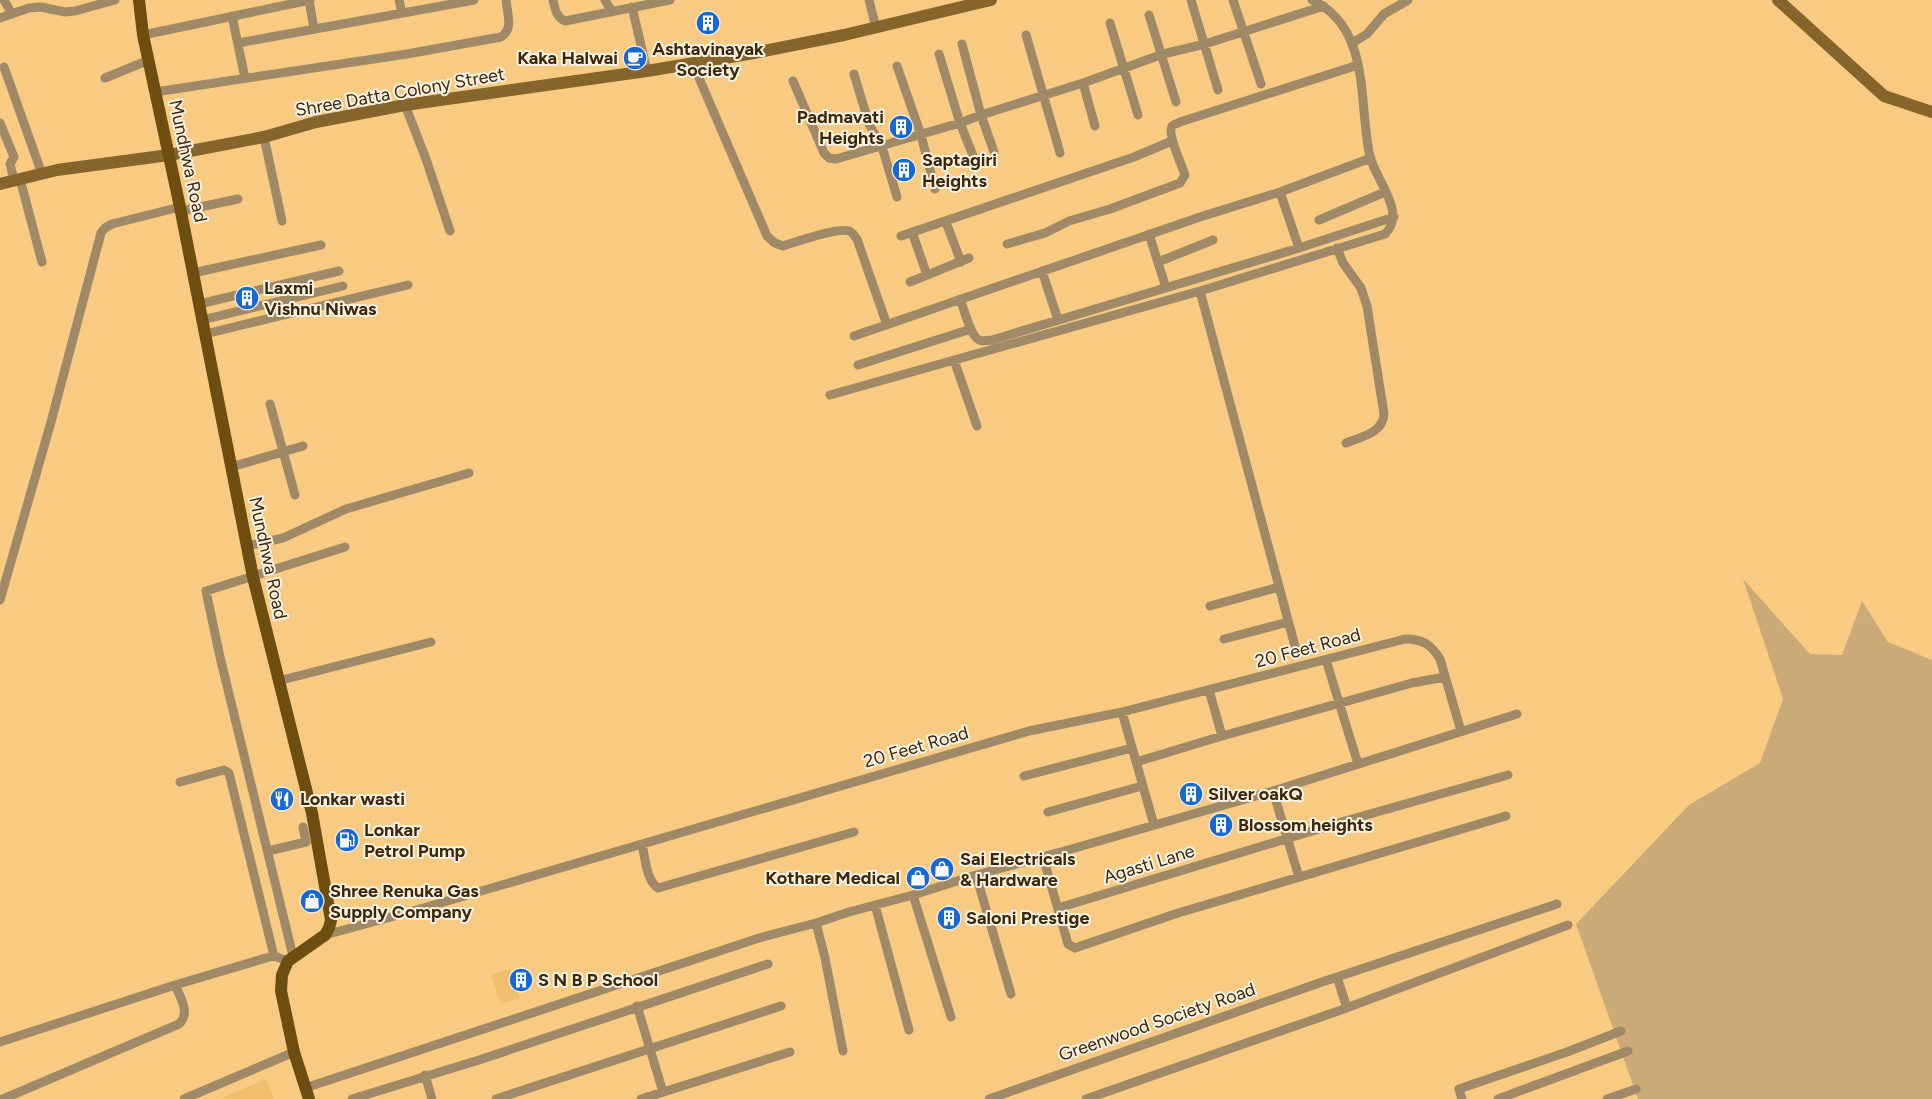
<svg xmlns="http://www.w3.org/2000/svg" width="1932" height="1099" font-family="Figtree,sans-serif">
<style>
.built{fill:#f1be6d}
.green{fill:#caaa77}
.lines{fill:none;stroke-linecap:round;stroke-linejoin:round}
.street{stroke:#a08966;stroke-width:9}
.secondary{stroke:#86652d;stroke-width:12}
.primary{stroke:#6d4d10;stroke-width:12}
.labels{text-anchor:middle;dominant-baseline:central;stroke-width:4;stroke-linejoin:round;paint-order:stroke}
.poi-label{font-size:18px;font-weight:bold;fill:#3a2808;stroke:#fcf2e4;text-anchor:start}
.street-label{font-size:18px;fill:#3a2808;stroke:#fcf2e4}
</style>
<rect width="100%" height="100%" fill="#f9cb82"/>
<path class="built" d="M510,969l10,29 -19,6 -10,-29z
M266,1079l8,20h-55z"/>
<path class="green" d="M1743,579l67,75 32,1 20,-54 26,41 44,18v439h-294l-62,-175 113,-119 71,-42 23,-64z"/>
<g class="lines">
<path class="street" d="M4,0l8,14
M309,0l5,29
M399,0l3,13
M553,0c2,9 3,17 12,21l105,-21
M605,0l7,12
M869,0l7,28
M1191,0l27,90
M1233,0l28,84
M632,7l15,64
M1149,15l27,87
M232,16l13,62
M0,18l29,-10 12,-1 24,5 10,-1 40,-11
M1110,23l28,92
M143,35l167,-35
M1026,35l34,118
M238,43l236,-43
M1352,43l15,-9 17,-20 24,-14
M962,44l19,71 13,37
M939,54l21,69 16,40
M693,64l74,172 8,7 8,3c13,-4 55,-19 66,-15 4,1 5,5 8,8l30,86
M897,66l24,69 14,54
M4,67l38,107
M854,74l15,50 13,23 15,50
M105,78l44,-18
M793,81l31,72 5,5 7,1 124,-36 21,-8 102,-32 80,-29 42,-10 119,-38
M1083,83l12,43
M155,92l252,-38 94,-17c13,-8 6,-24 5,-37
M405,105l21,54 24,72
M0,123l14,34 -4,7 4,16
M264,137l18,84
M20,179l22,83
M1280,192l19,56
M181,211l57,-12
M1319,220l66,-28
M946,222l15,40
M912,232l15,43
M1149,234l17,54
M901,236l233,-79 38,-16
M1007,244l38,-11 24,-12 41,-12 70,-26 5,-8c-3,-9 -18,-42 -13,-49 2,-2 5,-2 8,-4l178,-57
M1337,248l6,15 18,25 6,18 17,108c-1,19 -23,23 -38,29
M1158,262l55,-22
M1042,271l16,49
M193,273l128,-28
M910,282l59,-24
M1200,291l96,359
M960,299c4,9 10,37 19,41 4,2 8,0 13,0l307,-92 95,-31
M199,304l140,-33
M202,320l141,-34
M205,334l203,-49
M854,336l346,-119 80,-25 91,-34
M954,360l23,66
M858,365l113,-36
M830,395l370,-104 185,-57c22,-21 -9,-54 -15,-77 -12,-53 2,-129 -58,-157
M270,404l25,91
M231,467l72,-21
M247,546l36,-8 63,-29 123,-36
M0,600l51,-178 50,-189 4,-5 7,-4 68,-17
M1210,606l69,-19
M1224,639l64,-17
M1326,660l32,104
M278,681l153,-39
M1209,690l13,46
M1122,712l32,113
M1136,762l86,-26 190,-53 33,-6
M1024,776l108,-28
M180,782l44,-12 5,3 45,183
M1273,791l26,86
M1048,812l94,-26
M642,844c3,12 4,37 16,44l196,-56
M268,851l38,-9 -3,-15
M1043,857l25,87 7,4 103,-35 328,-97
M976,875l35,119
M913,895l38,122
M875,905l34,125
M1058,908l287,-87 163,-46
M816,923l9,35 18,93
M325,935l88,-24 616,-180 93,-19 283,-73c17,0 26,5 35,20l21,72
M293,956l-73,-299 -14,-66 139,-44
M1337,977l10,31
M637,1006l26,86
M0,1042l175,-57 91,-27 8,-2 14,5
M425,1075l7,24
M305,1088l454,-150 57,-15 33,-11 64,-17 63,-20 92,-25 205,-59 244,-77
M3,1099l176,-75c12,-11 1,-27 -4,-39
M184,1099l110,-47
M352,1099l127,-39 289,-96
M496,1099l285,-93
M641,1099l149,-47
M989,1099l333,-117 235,-78
M1086,1099l255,-89 227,-85
M1462,1099l-3,-10 108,-37 54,-21
M1498,1099l130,-48
M1607,1099l29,-10"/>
<path class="secondary" d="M1778,0l106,96 48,16
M0,184l57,-14 112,-15 95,-18 52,-15 89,-17 242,-34 107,-18 90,-18 147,-35"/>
<path class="primary" d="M139,0l4,35 37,172 73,370 59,236 19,107 -2,8 -4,7 -37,26 -6,14 -1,16 13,61 15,47"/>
</g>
<defs>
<g id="building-disc" transform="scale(1.25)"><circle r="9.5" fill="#1768d2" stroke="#fcf2e4"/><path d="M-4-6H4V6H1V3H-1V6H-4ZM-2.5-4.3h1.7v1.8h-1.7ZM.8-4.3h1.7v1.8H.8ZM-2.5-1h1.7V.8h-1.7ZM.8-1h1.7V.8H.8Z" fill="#fff"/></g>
<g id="cafe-disc" transform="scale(1.25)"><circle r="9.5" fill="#1768d2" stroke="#fcf2e4"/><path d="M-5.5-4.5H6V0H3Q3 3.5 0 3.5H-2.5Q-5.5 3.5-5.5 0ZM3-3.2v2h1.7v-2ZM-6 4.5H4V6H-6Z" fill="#fff"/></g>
<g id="restaurant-disc" transform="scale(1.25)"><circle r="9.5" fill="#1768d2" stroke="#fcf2e4"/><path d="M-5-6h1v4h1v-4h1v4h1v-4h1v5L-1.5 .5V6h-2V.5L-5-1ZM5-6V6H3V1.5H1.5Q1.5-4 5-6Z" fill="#fff"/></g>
<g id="fuel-disc" transform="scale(1.25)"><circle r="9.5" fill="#1768d2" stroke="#fcf2e4"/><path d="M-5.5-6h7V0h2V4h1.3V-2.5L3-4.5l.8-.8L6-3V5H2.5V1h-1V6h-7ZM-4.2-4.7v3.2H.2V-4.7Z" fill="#fff"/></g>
<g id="shop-disc" transform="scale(1.25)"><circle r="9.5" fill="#1768d2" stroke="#fcf2e4"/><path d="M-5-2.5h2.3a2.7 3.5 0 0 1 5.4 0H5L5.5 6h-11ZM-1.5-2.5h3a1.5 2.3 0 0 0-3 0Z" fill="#fff"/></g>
</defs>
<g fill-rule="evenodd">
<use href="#building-disc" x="708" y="23"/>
<use href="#cafe-disc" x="635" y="58"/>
<use href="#building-disc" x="901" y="127"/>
<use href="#building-disc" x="904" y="170"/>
<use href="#building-disc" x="247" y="298"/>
<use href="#building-disc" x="1191" y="794"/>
<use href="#restaurant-disc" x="282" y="799"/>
<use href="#building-disc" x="1221" y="825"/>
<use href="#fuel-disc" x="347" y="840"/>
<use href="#shop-disc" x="942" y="869"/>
<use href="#shop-disc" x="918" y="878"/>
<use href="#shop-disc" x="312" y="901"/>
<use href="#building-disc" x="949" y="918"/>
<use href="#building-disc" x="521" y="980"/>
</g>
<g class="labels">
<g class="poi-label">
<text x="708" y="49" text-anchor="middle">Ashtavinayak<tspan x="708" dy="21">Society</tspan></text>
<text x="618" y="58" text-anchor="end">Kaka Halwai</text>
<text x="884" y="117" text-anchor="end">Padmavati<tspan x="884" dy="21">Heights</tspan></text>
<text x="922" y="160">Saptagiri<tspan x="922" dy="21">Heights</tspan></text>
<text x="264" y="288">Laxmi<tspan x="264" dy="21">Vishnu Niwas</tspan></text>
<text x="1208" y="794">Silver oakQ</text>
<text x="300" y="799">Lonkar wasti</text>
<text x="1238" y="825">Blossom heights</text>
<text x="364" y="830">Lonkar<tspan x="364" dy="21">Petrol Pump</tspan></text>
<text x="960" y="859">Sai Electricals<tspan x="960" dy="21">&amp; Hardware</tspan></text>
<text x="900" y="878" text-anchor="end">Kothare Medical</text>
<text x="330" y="891">Shree Renuka Gas<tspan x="330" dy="21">Supply Company</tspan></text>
<text x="966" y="918">Saloni Prestige</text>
<text x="538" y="980">S N B P School</text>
</g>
<g class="street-label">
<text transform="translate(400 92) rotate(-10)">Shree Datta Colony Street</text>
<text transform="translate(188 161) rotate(78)">Mundhwa Road</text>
<text transform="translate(268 558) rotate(78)">Mundhwa Road</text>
<text transform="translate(1308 648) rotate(-15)">20 Feet Road</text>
<text transform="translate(916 747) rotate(-16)">20 Feet Road</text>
<text transform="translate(1149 864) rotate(-17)">Agasti Lane</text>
<text transform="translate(1157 1022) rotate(-19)">Greenwood Society Road</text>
</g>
</g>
</svg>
